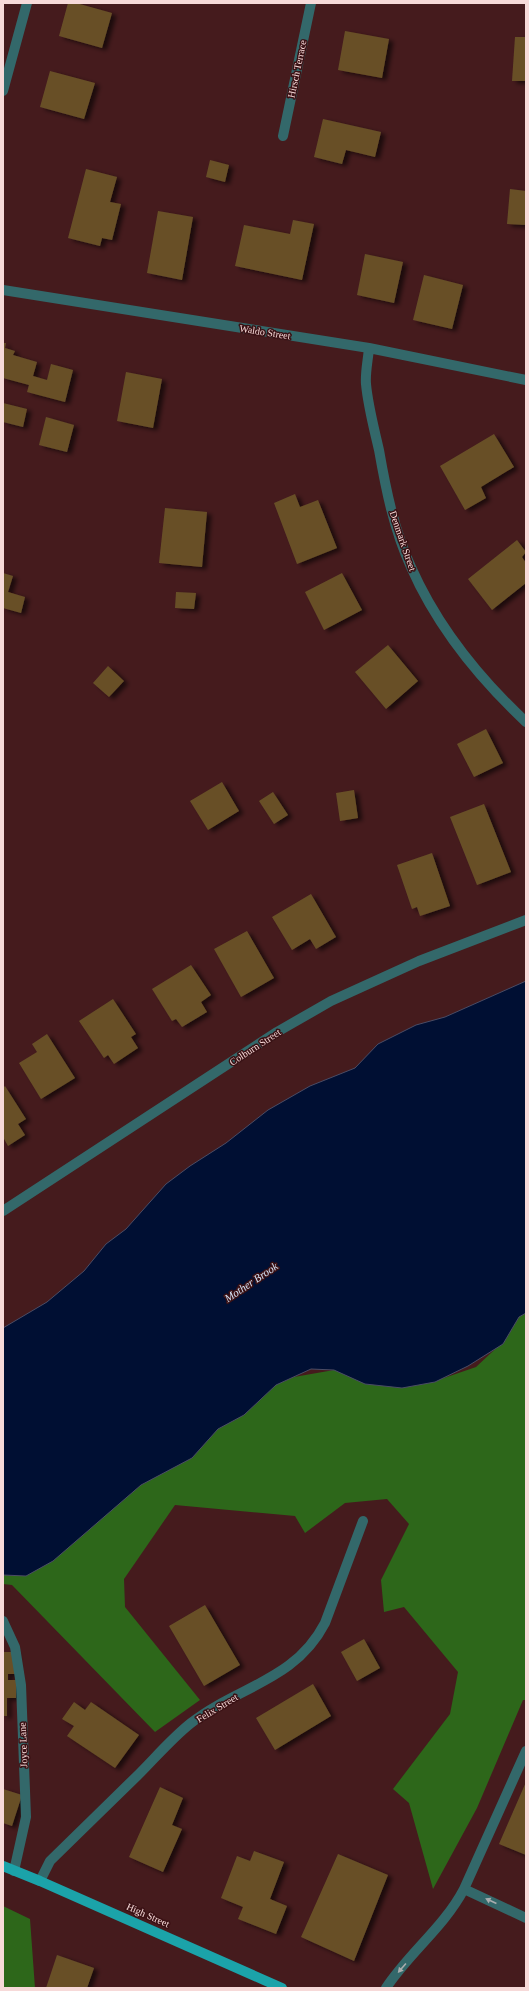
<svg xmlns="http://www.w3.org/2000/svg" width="529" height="1991" font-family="Georgia,serif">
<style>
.forest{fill:#2d671a}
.water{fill:#000f33;stroke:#4a4c65}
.building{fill:#675028;filter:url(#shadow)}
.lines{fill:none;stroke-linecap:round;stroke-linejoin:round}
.service{stroke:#33686a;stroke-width:10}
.minor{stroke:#33686a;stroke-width:10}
.primary{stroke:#1ba3a9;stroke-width:10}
.oneway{fill:#a9acad}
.labels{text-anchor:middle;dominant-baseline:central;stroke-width:3;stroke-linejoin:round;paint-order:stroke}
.street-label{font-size:10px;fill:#f7dad9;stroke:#3a1114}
.water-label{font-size:11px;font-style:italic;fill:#d3e0f4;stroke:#3a1114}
</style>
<defs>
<filter id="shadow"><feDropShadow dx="4.5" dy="2.5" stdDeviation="2" flood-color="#0009"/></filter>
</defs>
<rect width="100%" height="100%" fill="#451b1d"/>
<path class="forest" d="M526,1313v387h-3l-46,108 -44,81 -24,-86 -16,-14 57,-75 8,-42 -54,-65 -20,5 -3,-32 28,-56 -22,-25 -42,4 -40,30 -10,-17 -120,-11 -51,74 1,28 75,93 -45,32 -143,-147 -9,-1v-9l23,1 115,-91 37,-21 73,-69 43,-18 40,-7 107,9 35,-12 30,-28 13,-22z
M3,1906l27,13 5,69h-32z"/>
<path class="water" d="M526,981v332l-7,4 -16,27 -35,22 -33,16 -33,6 -37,-4 -31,-14 -23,-1 -35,16 -32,30 -26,14 -26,29 -51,27 -88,76 -27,15 -23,-1v-247l44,-26 37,-31 22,-27 20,-15 40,-45 24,-18 36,-23 42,-33 42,-24 45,-18 23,-24 38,-19 29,-8z"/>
<path class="building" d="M68,3h8l36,10 -10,35 -43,-12z
M345,31l44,8 -7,39 -44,-8z
M515,37h11v44h-14z
M50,71l45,12 -11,36 -44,-12z
M323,119l58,13 -6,25 -29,-7 -4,14 -28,-7z
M210,160l19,5 -4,17 -19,-5z
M86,169l31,8 -7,25 11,2 -9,36 -10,-2 -2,8 -32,-8z
M510,189l16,2v34l-19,-1z
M158,211l35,6 -11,63 -35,-7z
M293,220l21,4 -12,56 -67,-14 9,-41 46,9z
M365,254l38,8 -9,41 -37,-8z
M424,275l39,10 -11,44 -39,-9z
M3,343h3l-1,5 10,3 -2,4 24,7 -4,14 14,4 4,-16 22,6 -8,32 -38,-10 2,-7 -26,-7z
M126,372l36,7 -9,49 -36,-7z
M3,403l24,6 -4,18 -20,-5z
M46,417l28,8 -7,27 -28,-7z
M494,434l20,33 -33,20 5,11 -21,12 -25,-44z
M295,494l5,13 18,-7 19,48 -40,16 -23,-61z
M165,508l42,4 -5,55 -43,-4z
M517,540l9,12 -4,5 4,6v20l-34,27 -24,-31z
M3,573l10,3 -5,16 17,5 -4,16 -18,-5z
M342,573l20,37 -38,20 -19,-38z
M176,592l20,1 -2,16 -19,-1z
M388,645l30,36 -32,28 -31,-37z
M108,666l16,15 -15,16 -16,-14z
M486,729l17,34 -29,14 -17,-33z
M222,782l17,29 -31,19 -18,-29z
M354,790l4,28 -18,3 -4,-28z
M273,792l15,23 -14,9 -15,-23z
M484,804l27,68 -34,13 -27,-68z
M432,853l18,53 -30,10 -3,-9 -5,2 -15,-44z
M311,894l25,43 -20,12 -6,-10 -18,11 -20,-33z
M247,931l27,47 -33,19 -27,-48z
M191,965l20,30 -10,7 6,10 -25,15 -6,-8 -4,2 -20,-32z
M113,999l23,35 -5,3 7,11 -24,16 -6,-9 -4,3 -25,-37z
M47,1034l28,44 -34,21 -22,-36 18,-11 -5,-8z
M5,1086l21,33 -8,5 7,11 -17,11 -5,-9v-49z
M205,1605l35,60 -36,21 -35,-60z
M364,1639l16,29 -23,13 -16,-29z
M3,1652h12v22h-7v6h8v18h-9v18h-4z
M313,1684l18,32 -56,34 -19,-32z
M74,1702l11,8 6,-8 48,33 -24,33 -48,-32 7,-10 -12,-7z
M526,1782v73l-27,-11z
M160,1787l23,11 -11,27 10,4 -19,43 -34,-15z
M3,1789l19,6 -10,31 -9,-3z
M254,1851l30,11 -14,37 17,7 -11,28 -38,-15 5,-12 -22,-9 16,-42 13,5z
M338,1854l50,21 -34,86 -53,-24z
M57,1955l37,13 -7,20h-41z"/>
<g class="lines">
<path class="service" d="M464,1889l62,-138
M386,1988c23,-35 58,-61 78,-99l62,29"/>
<path class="minor" d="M3,91l24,-88
M283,136l28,-133
M3,290l366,58 157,32
M369,348c-1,12 -4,25 -3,36 2,22 8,44 13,66 7,40 15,80 32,117 26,59 68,111 115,155
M3,1211l274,-179 54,-31 88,-40 107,-41
M3,1621l12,26 6,38 5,132 -12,54
M40,1881l10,-20c30,-29 59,-58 89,-87 17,-17 33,-36 52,-51 47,-37 104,-42 134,-100l38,-102"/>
<path class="primary" d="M3,1866l37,15 242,107"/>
</g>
<defs><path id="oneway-solid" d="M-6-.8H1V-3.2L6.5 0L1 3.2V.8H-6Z"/></defs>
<g class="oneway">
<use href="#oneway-solid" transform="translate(491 1901) rotate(-155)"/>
<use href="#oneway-solid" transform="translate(402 1968) rotate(131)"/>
</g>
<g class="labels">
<g class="street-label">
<text transform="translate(297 69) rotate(-78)">Hirsch Terrace</text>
<text transform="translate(265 332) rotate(9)">Waldo Street</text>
<text transform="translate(403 541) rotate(71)">Denmark Street</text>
<text transform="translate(255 1047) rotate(-33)">Colburn Street</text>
<text transform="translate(217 1708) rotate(-31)">Felix Street</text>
<text transform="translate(23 1745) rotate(-92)">Joyce Lane</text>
<text transform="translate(148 1915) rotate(24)">High Street</text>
</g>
<g class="water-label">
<text transform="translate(251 1282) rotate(-34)">Mother Brook</text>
</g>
</g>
<rect width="529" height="1991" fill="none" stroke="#f7dad9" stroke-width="8"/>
</svg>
